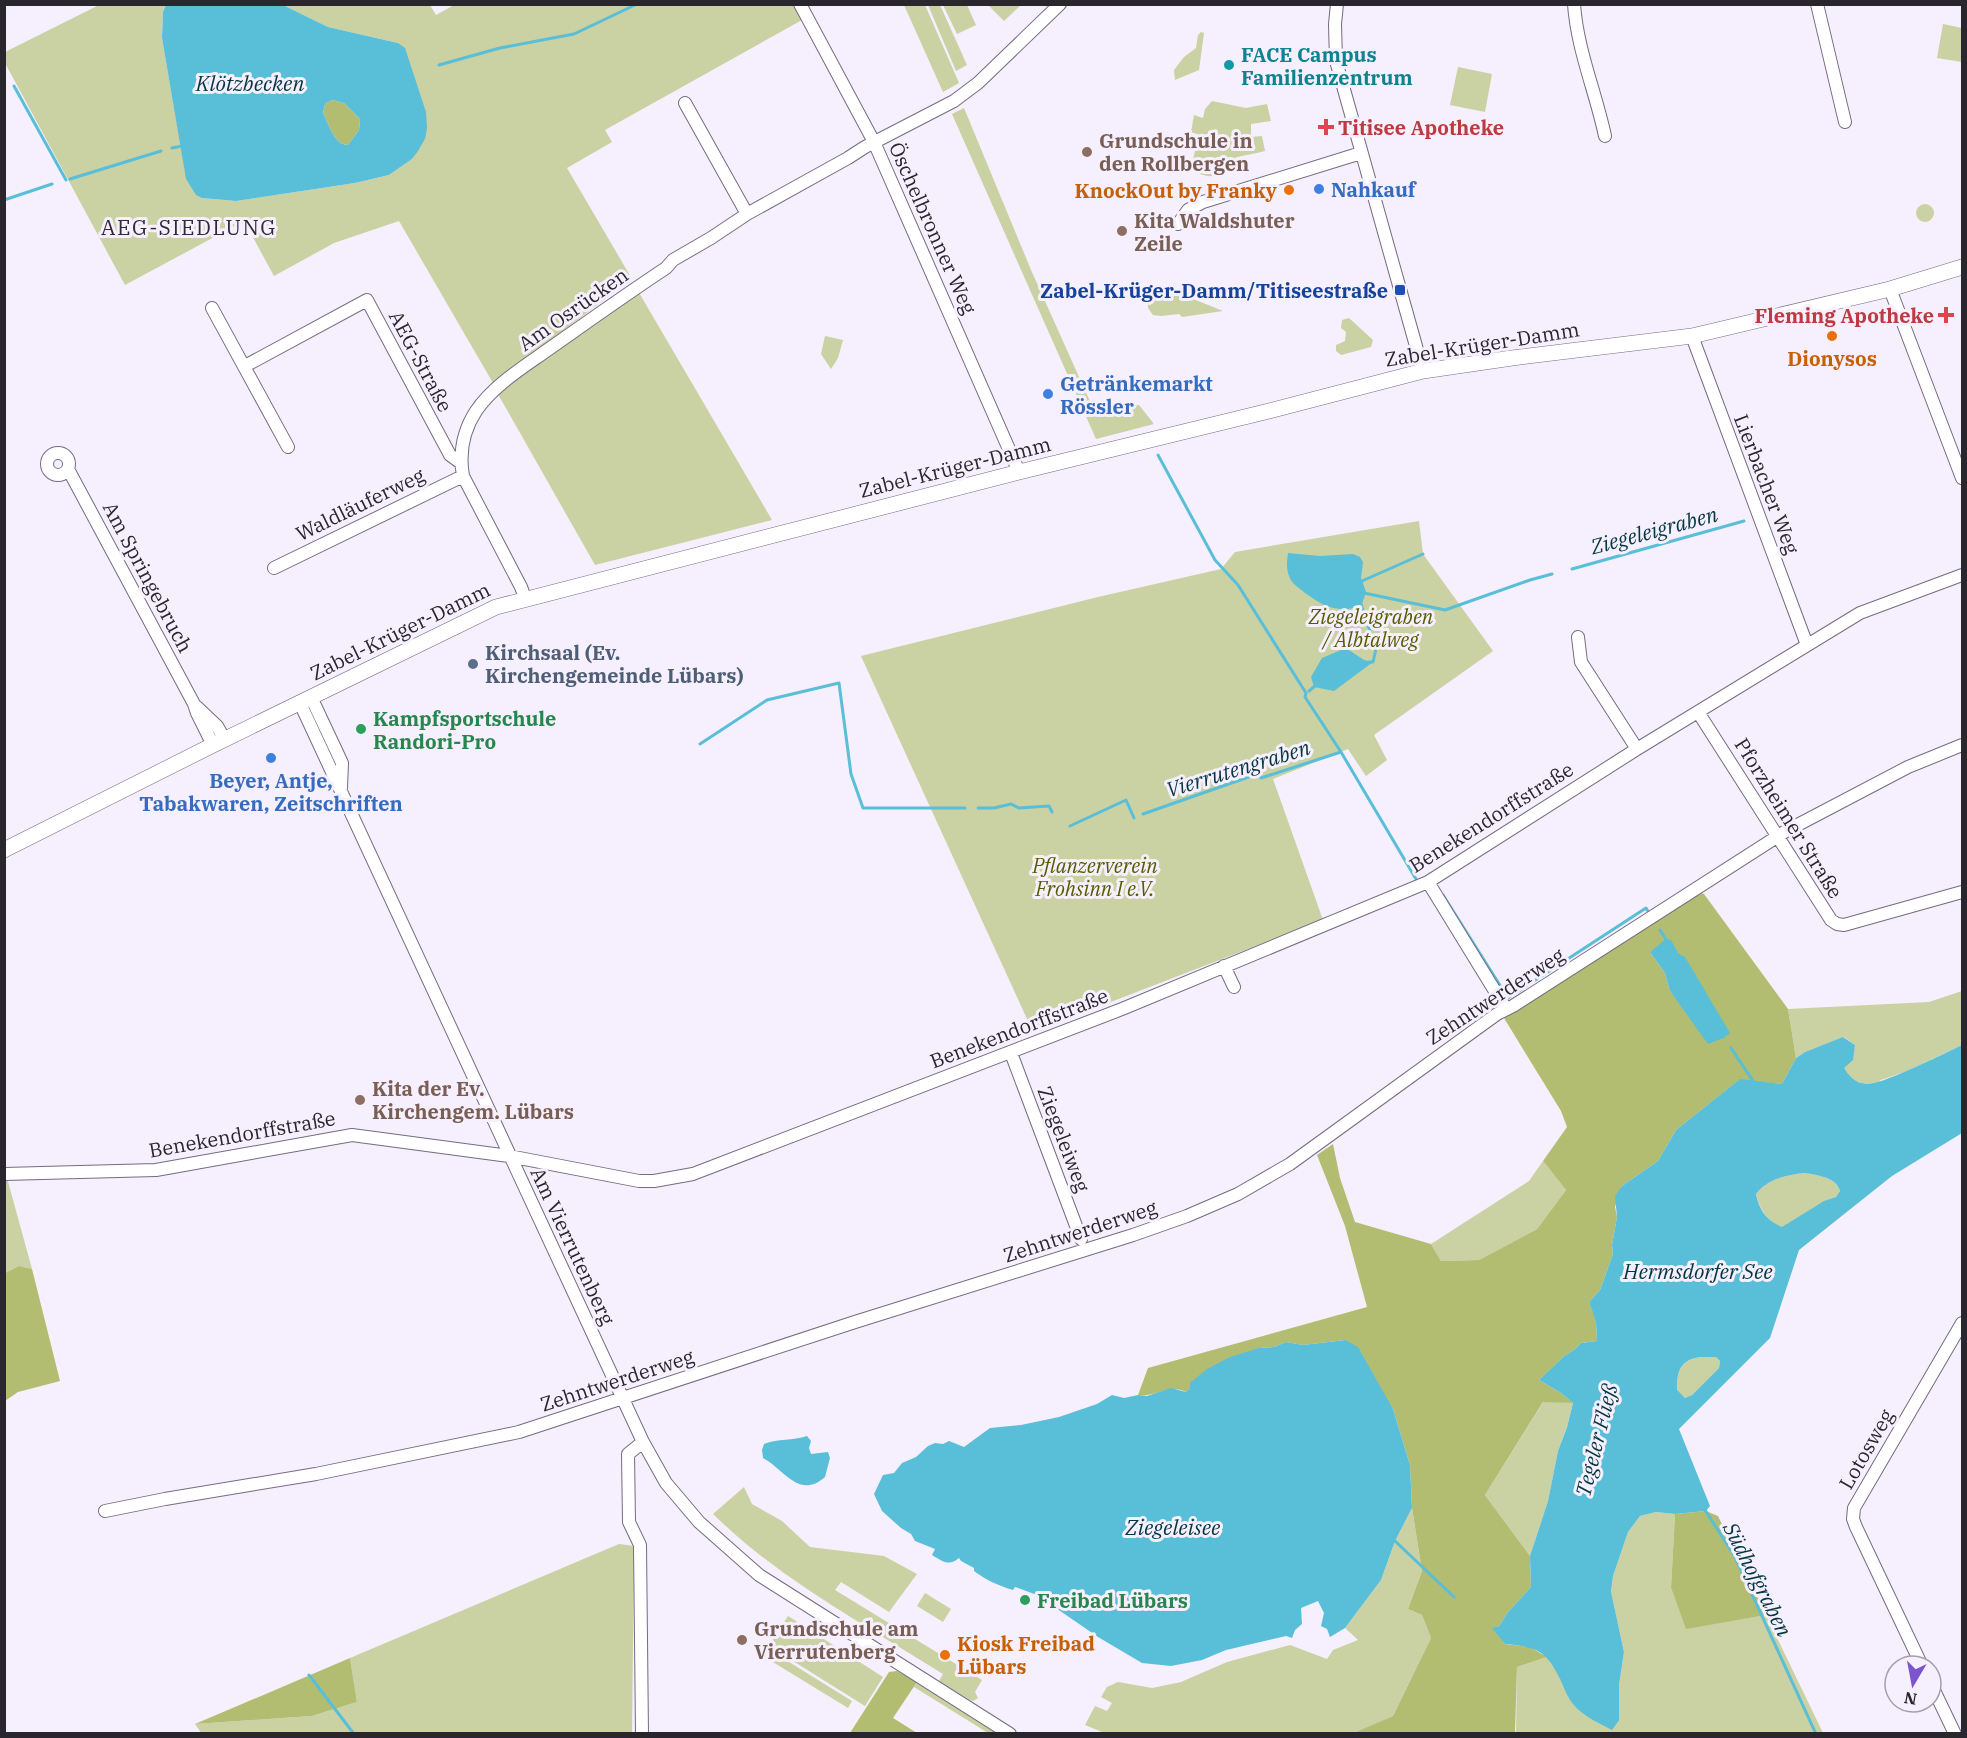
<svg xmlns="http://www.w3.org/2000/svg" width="1967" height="1738" font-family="'IBM Plex Serif',serif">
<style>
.green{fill:#cad1a3}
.forest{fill:#b3bd71;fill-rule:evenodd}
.water{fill:#59bed7;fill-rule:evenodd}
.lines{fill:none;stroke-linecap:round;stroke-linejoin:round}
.stream{stroke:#59bed7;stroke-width:3}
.minor-casing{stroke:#756c80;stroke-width:14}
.tertiary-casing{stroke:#756c80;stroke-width:16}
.minor{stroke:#fff;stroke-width:12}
.tertiary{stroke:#fff;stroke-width:15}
.culture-dot{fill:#0f9aa8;stroke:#f6effd;stroke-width:2}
.health-dot{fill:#e0444e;stroke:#f6effd;stroke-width:2}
.education-dot{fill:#8d6e63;stroke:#f6effd;stroke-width:2}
.shop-dot{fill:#3f7fe0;stroke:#f6effd;stroke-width:2}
.food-dot{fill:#e8710a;stroke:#f6effd;stroke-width:2}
.transit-dot{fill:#1a4fb4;stroke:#f6effd;stroke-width:2}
.service-dot{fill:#5c6f8a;stroke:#f6effd;stroke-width:2}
.leisure-dot{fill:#2e9e5b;stroke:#f6effd;stroke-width:2}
.labels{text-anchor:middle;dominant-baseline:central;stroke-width:6;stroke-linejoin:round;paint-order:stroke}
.culture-label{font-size:20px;font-weight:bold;fill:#0d838f;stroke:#f6effd;text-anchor:start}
.health-label{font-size:20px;font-weight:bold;fill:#be3a42;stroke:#f6effd;text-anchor:start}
.education-label{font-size:20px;font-weight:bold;fill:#785e54;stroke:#f6effd;text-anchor:start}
.shop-label{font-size:20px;font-weight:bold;fill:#366cbe;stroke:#f6effd;text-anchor:start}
.food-label{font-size:20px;font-weight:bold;fill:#c56008;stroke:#f6effd;text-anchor:end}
.street-label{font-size:20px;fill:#2a262e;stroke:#f6effd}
.transit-label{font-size:20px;font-weight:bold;fill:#164399;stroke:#f6effd;text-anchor:end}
.park-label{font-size:20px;font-style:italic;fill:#555c00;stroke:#f6effd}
.service-label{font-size:20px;font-weight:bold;fill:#4e5e75;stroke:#f6effd;text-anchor:start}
.leisure-label{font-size:20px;font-weight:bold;fill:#27864d;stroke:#f6effd;text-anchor:start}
.water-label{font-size:21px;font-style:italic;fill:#053741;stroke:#f6effd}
.neighbourhood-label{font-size:21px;letter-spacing:1.5px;fill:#31293a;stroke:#f6effd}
</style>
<rect width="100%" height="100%" fill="#f6effd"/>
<path class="green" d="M456,4h337l9,16 -197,110 7,12 -45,26 65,111 -139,104 -94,-162 -65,22 -60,33 -30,-55 -119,64 -120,-222v-11l94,-47h67l-3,7 -1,26 23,133 17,27 34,3 119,-18 34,-8 23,-16 13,-20c-5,-33 -7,-67 -27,-96l-70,-16 -45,-22h147l6,10z
M904,5h21l34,78 -16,9z
M928,5h12l27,60 -11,6z
M943,5h24l9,20 -19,9z
M988,5h33l-17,16z
M1943,24l19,4v34l-25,-4z
M1201,32l3,1 -5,37 -24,10 -1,-10 10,-13 12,-9 2,-13z
M1458,67l34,7 -7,38 -35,-7z
M1212,101l34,7 21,-4 4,17 -20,3v13l11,-1 3,15c-10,3 -24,4 -33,8 -17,8 -7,24 -35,14l-5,-9 3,-13 12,-9 -4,-6 -12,-4 3,-17 9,3 2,-9z
M964,108l67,162 62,138 46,-3 15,19 -58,15 -144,-325z
M1916 213a9 9 0 1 1 18 0a9 9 0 1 1-18 0Z
M1161,289l15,3 47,19 -41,6 -3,-3 -18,2 -8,-1 -5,-7 -1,-12 5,-6z
M638,291l134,229 -177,45 -96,-169 1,-3z
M1349,318l24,22 -2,7 -30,8 -5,-4v-6l9,-4 1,-9 -5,-4 1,-8z
M825,336l18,4 -5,18 -7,11 -10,-15z
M1419,521l4,33 70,97 -119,84 13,25 -21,16 -18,-27 -75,30 50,141 -290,112 -172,-376 237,-59 123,-28 14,-17z
M1962,991v54l-55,26 -26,9 -6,5 -12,-1 -13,-6 -7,-11 9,-7 3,-15 -11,-8 -39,15 -9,6 -8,-49 141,-7z
M1543,1161l23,29 -29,39 -58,31 -38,1 -10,-17 98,-63z
M1805,1173c13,2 30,4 35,18l-4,6c-20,7 -35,21 -54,31 -15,-7 -22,-18 -26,-34 12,-15 30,-19 49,-21z
M4,1178h3l25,91 -13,-3 -14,7z
M1700,1357h16l4,4 -1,7 -27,27 -7,3 -8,-7c0,-20 3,-31 23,-34z
M1544,1401l29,2 -6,23 -9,25 -10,50 -18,55 -45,-61z
M744,1487l8,17 30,17 28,26 74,9 33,18 -28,38 -48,-30 -6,8 147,90 -7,12 3,6 -5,3 -3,-1 -31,-19 4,-7c-78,-49 -164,-95 -230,-160z
M1412,1508l10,63 -14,38 14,6 9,23 -38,78 -39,18h-247l-22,-9 10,-19 12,5 5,-8 -11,-6 6,-10 11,-5 34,6 29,-6 46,-20 63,-17 37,14 6,-9 25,-10 -13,-12 36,-48 14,-39z
M1656,1512l19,2 -4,74 15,40 80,-13 57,118 -307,1 1,-67 30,-10 6,6 17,37 49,-15 5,-33 -13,-59 2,-17 15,-44 12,-16z
M619,1544l15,2 -2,187 -430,1 -7,-10 117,-8 45,-14 -7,-44z
M925,1593l26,16 -8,13 -26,-16z
M788,1616l95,61 -18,29 -96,-60z
M768,1649l84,52 -4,7 -85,-52z
M917,1682l81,51h-10l-74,-46z"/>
<path class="forest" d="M332,100l12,3 16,16 -1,11 -11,15c-14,0 -19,-21 -25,-32l2,-9z
M1701,893l3,1 84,115 8,49 -14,26 -43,-4 -63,50 -18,31 -36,25 -7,21 2,10 -5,28 1,9 -13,36 -11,12 7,19 1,20 -16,2 -7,7 -10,6 -25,24 22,13 12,10 -30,-1 -58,93 45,61 1,31 -23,25 -9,14 -6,2 12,16 25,3 17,10 -30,10 -2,66h-161l39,-17 38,-78 -9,-23 -14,-6 14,-38 -10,-63 -2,-43 -17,-56 -48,-69 -42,5 -17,-3 -12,5 -15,1 -73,44c-19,-9 -29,6 -48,3l10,-27 219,-61 -22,-81 -28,-71 16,-11 7,34 15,44 76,22 10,17 38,-1 58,-31 29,-39 -23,-29 24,-34 -6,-16 -57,-93zM1661,945l48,55 20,33 -60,-45 -4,-15 -15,-21z
M19,1266l13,3 28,112 -42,11 -13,9v-128z
M1706,1511l12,5 48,99 -80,14 -15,-41 4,-74z
M350,1658l7,44 -45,14 -117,8z
M897,1671l20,11 -24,36 24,15h-67l39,-61z"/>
<path class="water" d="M166,5h117l45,22 70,16 7,5 21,64 1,16 -2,11 -7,12 -6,8 -23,16 -34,8 -119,18 -34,-3 -6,-3 -10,-16 -24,-141 1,-26zM332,100l12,3 16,16 -1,11 -11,15c-14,0 -19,-21 -25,-32l2,-9z
M1288,553l32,3 33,-2 7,3 3,5 -2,16 5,14 -5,15c-27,5 -34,1 -56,-14 -6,-5 -14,-10 -16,-17 -3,-8 -2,-15 -1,-23z
M1346,648l18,12 9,2 -39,29 -20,-4 -3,-10 11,-19z
M1666,939l5,1 7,13 7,4 45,76 -6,5 -16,6 -33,-46 -6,-10 -4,-15 -15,-21z
M1843,1037l12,8 -2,15 -9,8c5,8 11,15 22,16 14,2 79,-31 96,-39v88l-70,43 -93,74 -29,88 -91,91 31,77 -4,5 -31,3 -19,-2 -16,4 -12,16 -15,44 -2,16 13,60 -5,33v35l-7,10c-15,-8 -32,-15 -42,-30 -4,-6 -7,-15 -10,-21 -14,-30 -25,-32 -55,-35l-13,-16 7,-2 9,-14 23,-25 -1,-31 18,-55 10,-50 9,-24 6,-24 -12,-10 -22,-13 25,-24 10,-6 7,-7 16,-2 -1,-19 -7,-20 11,-12 13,-36 -1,-9 5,-28 -2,-21 7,-10 36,-25 18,-31 64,-51 42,5 14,-26 9,-6zM1805,1173c12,2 31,4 35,18l-4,6 -12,4 -42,26c-15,-6 -23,-17 -26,-33 12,-15 30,-19 49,-21zM1700,1357h16l4,4 -1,7 -27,27 -7,3 -8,-8c0,-19 3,-30 23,-33z
M1345,1340l13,7 35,62 17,56 2,43 -17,33 -14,39 -36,48 -15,9 -3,-8 -6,-3 3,-13 -6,-12 -17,7 1,16 -7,6 -3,8 -6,-2 -60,14 -24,10 -31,6 -29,-3 -44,-26 -61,-42 -22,-8 -2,3c-14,-4 -27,-10 -39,-19v-3l-13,-7 -2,-3c-10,9 -17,3 -27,-3l3,-6 -20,-8 -4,-7 -10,-6 -19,-17 -8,-17 9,-19 11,-2 8,-10 14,-6 12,-11 7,-3 8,1 6,-3 15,6 26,-19 31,-3 38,-8 38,-13 15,-9 12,3 14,-3 9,1 24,-8 15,4 4,-3v-6l17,-14 23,-12 29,-9 15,-1 12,-5 17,3z
M807,1436l4,5 -2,7 2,6 17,-2 2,6 -5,19c-26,23 -41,-8 -62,-19l-1,-8 2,-6c14,-6 29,-3 43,-8z"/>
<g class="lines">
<path class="stream" d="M439,65l61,-17 74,-14 63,-30
M14,86l52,94
M172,148l10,-2
M70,179l91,-28
M4,200l48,-16
M1158,455l57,105 23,25 68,108 -1,4 36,55 75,127
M1572,569l172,-48
M1361,583l1,-2 61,-27
M1364,593l81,17 85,-30 22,-6
M1361,604l15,45 -3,13h-4
M1309,691l6,-5
M700,744l67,-44 72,-17 12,91 12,34h102
M978,808h16l17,-4 8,4 30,-2 3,6
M1143,814l117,-41 1,5 80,-26
M1070,826l56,-26 8,18
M1443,895l65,103 138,-90 3,5
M1660,930l7,11
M1731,1048l22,33
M1705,1510l29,45 82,179
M1395,1541l59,56
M309,1675l45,59"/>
<g class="minor-casing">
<path id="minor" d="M800,4l74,138 145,330
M1337,4l-2,20 1,37 87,310
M1574,4c3,45 22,89 31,132
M1817,4l28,118
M685,103l62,111
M1178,224l10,-14 15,-8 158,-49
M1890,289l72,189
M212,308l76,139
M1692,336l115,309
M245,366l122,-66 83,155 11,8
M47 464a11 11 0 1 1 22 0a11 11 0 1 1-22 0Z
M68,469l126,235 3,9 16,32
M274,568l189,-92
M525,598l-4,-11 -58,-111c-4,-23 0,-45 13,-65 17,-25 46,-43 70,-60 40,-28 79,-56 120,-83l7,-8 38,-22 36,-24 101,-56 17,-11 89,-46 24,-18 82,-79
M1578,637l3,25 56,87
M311,697l31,66 -1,25
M300,703l343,739 23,41 33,39 60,53 251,159
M197,707l20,19 8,14
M1698,712l133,208 6,4 7,1 118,-33
M1428,882l78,127
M1224,966l10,21
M1011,1053l70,186
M4,1174l152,-4 196,-35 157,21 130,25h15l39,-7 429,-165 306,-127 209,-133 223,-136 102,-38
M105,1511l60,-12 151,-25 203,-42 336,-110 278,-87 54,-19 51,-22 52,-30 207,-150 16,-8 273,-175 122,-64 54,-22
M1922,1666l-66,-139 -3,-8 1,-11 108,-185
M1931,1684l24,50
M642,1734l-2,-189 -11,-23 -1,-68 15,-12"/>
</g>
<g class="tertiary-casing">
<path id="tertiary" d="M4,850l209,-105 283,-138 523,-135 250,-61 154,-40 89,-13 180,-22 198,-47 72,-22"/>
</g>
<use href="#minor" class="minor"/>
<use href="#tertiary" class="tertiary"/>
</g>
<circle class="culture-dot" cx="1229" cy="65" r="6"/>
<g class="health-dot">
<path d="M1323 118h6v6h6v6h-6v6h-6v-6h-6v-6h6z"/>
<path d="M1943 306h6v6h6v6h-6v6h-6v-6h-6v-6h6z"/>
</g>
<g class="education-dot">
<circle cx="1087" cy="152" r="6"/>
<circle cx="1122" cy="231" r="6"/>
<circle cx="360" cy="1100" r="6"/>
<circle cx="742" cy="1640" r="6"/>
</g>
<g class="shop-dot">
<circle cx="1319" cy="189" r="6"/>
<circle cx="1048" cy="394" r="6"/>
<circle cx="271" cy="758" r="6"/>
</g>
<g class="food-dot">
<circle cx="1289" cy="190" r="6"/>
<circle cx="1832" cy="336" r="6"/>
<circle cx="945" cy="1655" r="6"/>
</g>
<rect class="transit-dot" x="1394" y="284" width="12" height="12" rx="3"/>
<circle class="service-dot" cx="473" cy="664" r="6"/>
<g class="leisure-dot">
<circle cx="361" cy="729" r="6"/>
<circle cx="1025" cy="1600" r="6"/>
</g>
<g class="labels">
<g class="culture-label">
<text x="1241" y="54">FACE Campus<tspan x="1241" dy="23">Familienzentrum</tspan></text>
</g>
<g class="health-label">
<text x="1338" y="127">Titisee Apotheke</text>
<text x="1934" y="315" text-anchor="end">Fleming Apotheke</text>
</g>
<g class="education-label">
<text x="1099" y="140">Grundschule in<tspan x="1099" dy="23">den Rollbergen</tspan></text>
<text x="1134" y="220">Kita Waldshuter<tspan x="1134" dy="23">Zeile</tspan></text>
<text x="372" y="1088">Kita der Ev.<tspan x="372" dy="23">Kirchengem. Lübars</tspan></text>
<text x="754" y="1628">Grundschule am<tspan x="754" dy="23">Vierrutenberg</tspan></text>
</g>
<g class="shop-label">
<text x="1331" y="189">Nahkauf</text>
<text x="1060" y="383">Getränkemarkt<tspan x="1060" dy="23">Rössler</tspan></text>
<text x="271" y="780" text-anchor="middle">Beyer, Antje,<tspan x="271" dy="23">Tabakwaren, Zeitschriften</tspan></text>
</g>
<g class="food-label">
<text x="1277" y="190">KnockOut by Franky</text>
<text x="1832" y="358" text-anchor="middle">Dionysos</text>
<text x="957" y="1643" text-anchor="start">Kiosk Freibad<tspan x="957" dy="23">Lübars</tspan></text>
</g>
<g class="street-label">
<text transform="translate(933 228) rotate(66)">Öschelbronner Weg</text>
<text transform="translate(573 309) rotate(-35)">Am Osrücken</text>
<text transform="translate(1482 344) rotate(-9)">Zabel-Krüger-Damm</text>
<text transform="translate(421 361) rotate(62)">AEG-Straße</text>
<text transform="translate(955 467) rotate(-14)">Zabel-Krüger-Damm</text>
<text transform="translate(1767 484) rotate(69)">Lierbacher Weg</text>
<text transform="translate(360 504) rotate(-26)">Waldläuferweg</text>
<text transform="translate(148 577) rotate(62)">Am Springebruch</text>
<text transform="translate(400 631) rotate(-26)">Zabel-Krüger-Damm</text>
<text transform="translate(1491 817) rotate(-32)">Benekendorffstraße</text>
<text transform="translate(1789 818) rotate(58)">Pforzheimer Straße</text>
<text transform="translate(1495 996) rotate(-33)">Zehntwerderweg</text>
<text transform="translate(1019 1028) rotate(-21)">Benekendorffstraße</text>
<text transform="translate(242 1134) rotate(-10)">Benekendorffstraße</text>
<text transform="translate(1064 1139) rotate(69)">Ziegeleiweg</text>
<text transform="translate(1080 1231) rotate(-18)">Zehntwerderweg</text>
<text transform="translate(573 1246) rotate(65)">Am Vierrutenberg</text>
<text transform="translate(617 1380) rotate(-18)">Zehntwerderweg</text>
<text transform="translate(1866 1449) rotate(-60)">Lotosweg</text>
</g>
<g class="transit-label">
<text x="1388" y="290">Zabel-Krüger-Damm/Titiseestraße</text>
</g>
<g class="park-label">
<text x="1371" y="616">Ziegeleigraben<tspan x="1371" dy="23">/ Albtalweg</tspan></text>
<text x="1095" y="865">Pflanzerverein<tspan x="1095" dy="23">Frohsinn I e.V.</tspan></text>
</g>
<g class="service-label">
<text x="485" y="652">Kirchsaal (Ev.<tspan x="485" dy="23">Kirchengemeinde Lübars)</tspan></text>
</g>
<g class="leisure-label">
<text x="373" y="718">Kampfsportschule<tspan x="373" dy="23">Randori-Pro</tspan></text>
<text x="1037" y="1600">Freibad Lübars</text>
</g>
<g class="water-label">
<text x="250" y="83">Klötzbecken</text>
<text transform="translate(1654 530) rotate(-15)">Ziegeleigraben</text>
<text transform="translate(1238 768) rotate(-17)">Vierrutengraben</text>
<text x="1698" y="1271">Hermsdorfer See</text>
<text transform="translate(1596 1440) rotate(-76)">Tegeler Fließ</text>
<text x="1173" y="1527">Ziegeleisee</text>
<text transform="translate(1758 1579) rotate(63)">Südhofgraben</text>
</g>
<g class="neighbourhood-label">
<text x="189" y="227">AEG-SIEDLUNG</text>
</g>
</g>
<rect width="1967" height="1738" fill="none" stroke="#2a262e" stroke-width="12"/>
<g transform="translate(1913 1684) rotate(190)"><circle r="28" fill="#f6effd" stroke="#a49faa" stroke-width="1.5"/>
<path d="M0-4.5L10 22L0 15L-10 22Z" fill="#7b54ce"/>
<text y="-9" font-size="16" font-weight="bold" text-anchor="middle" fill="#2a262e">N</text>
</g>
</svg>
